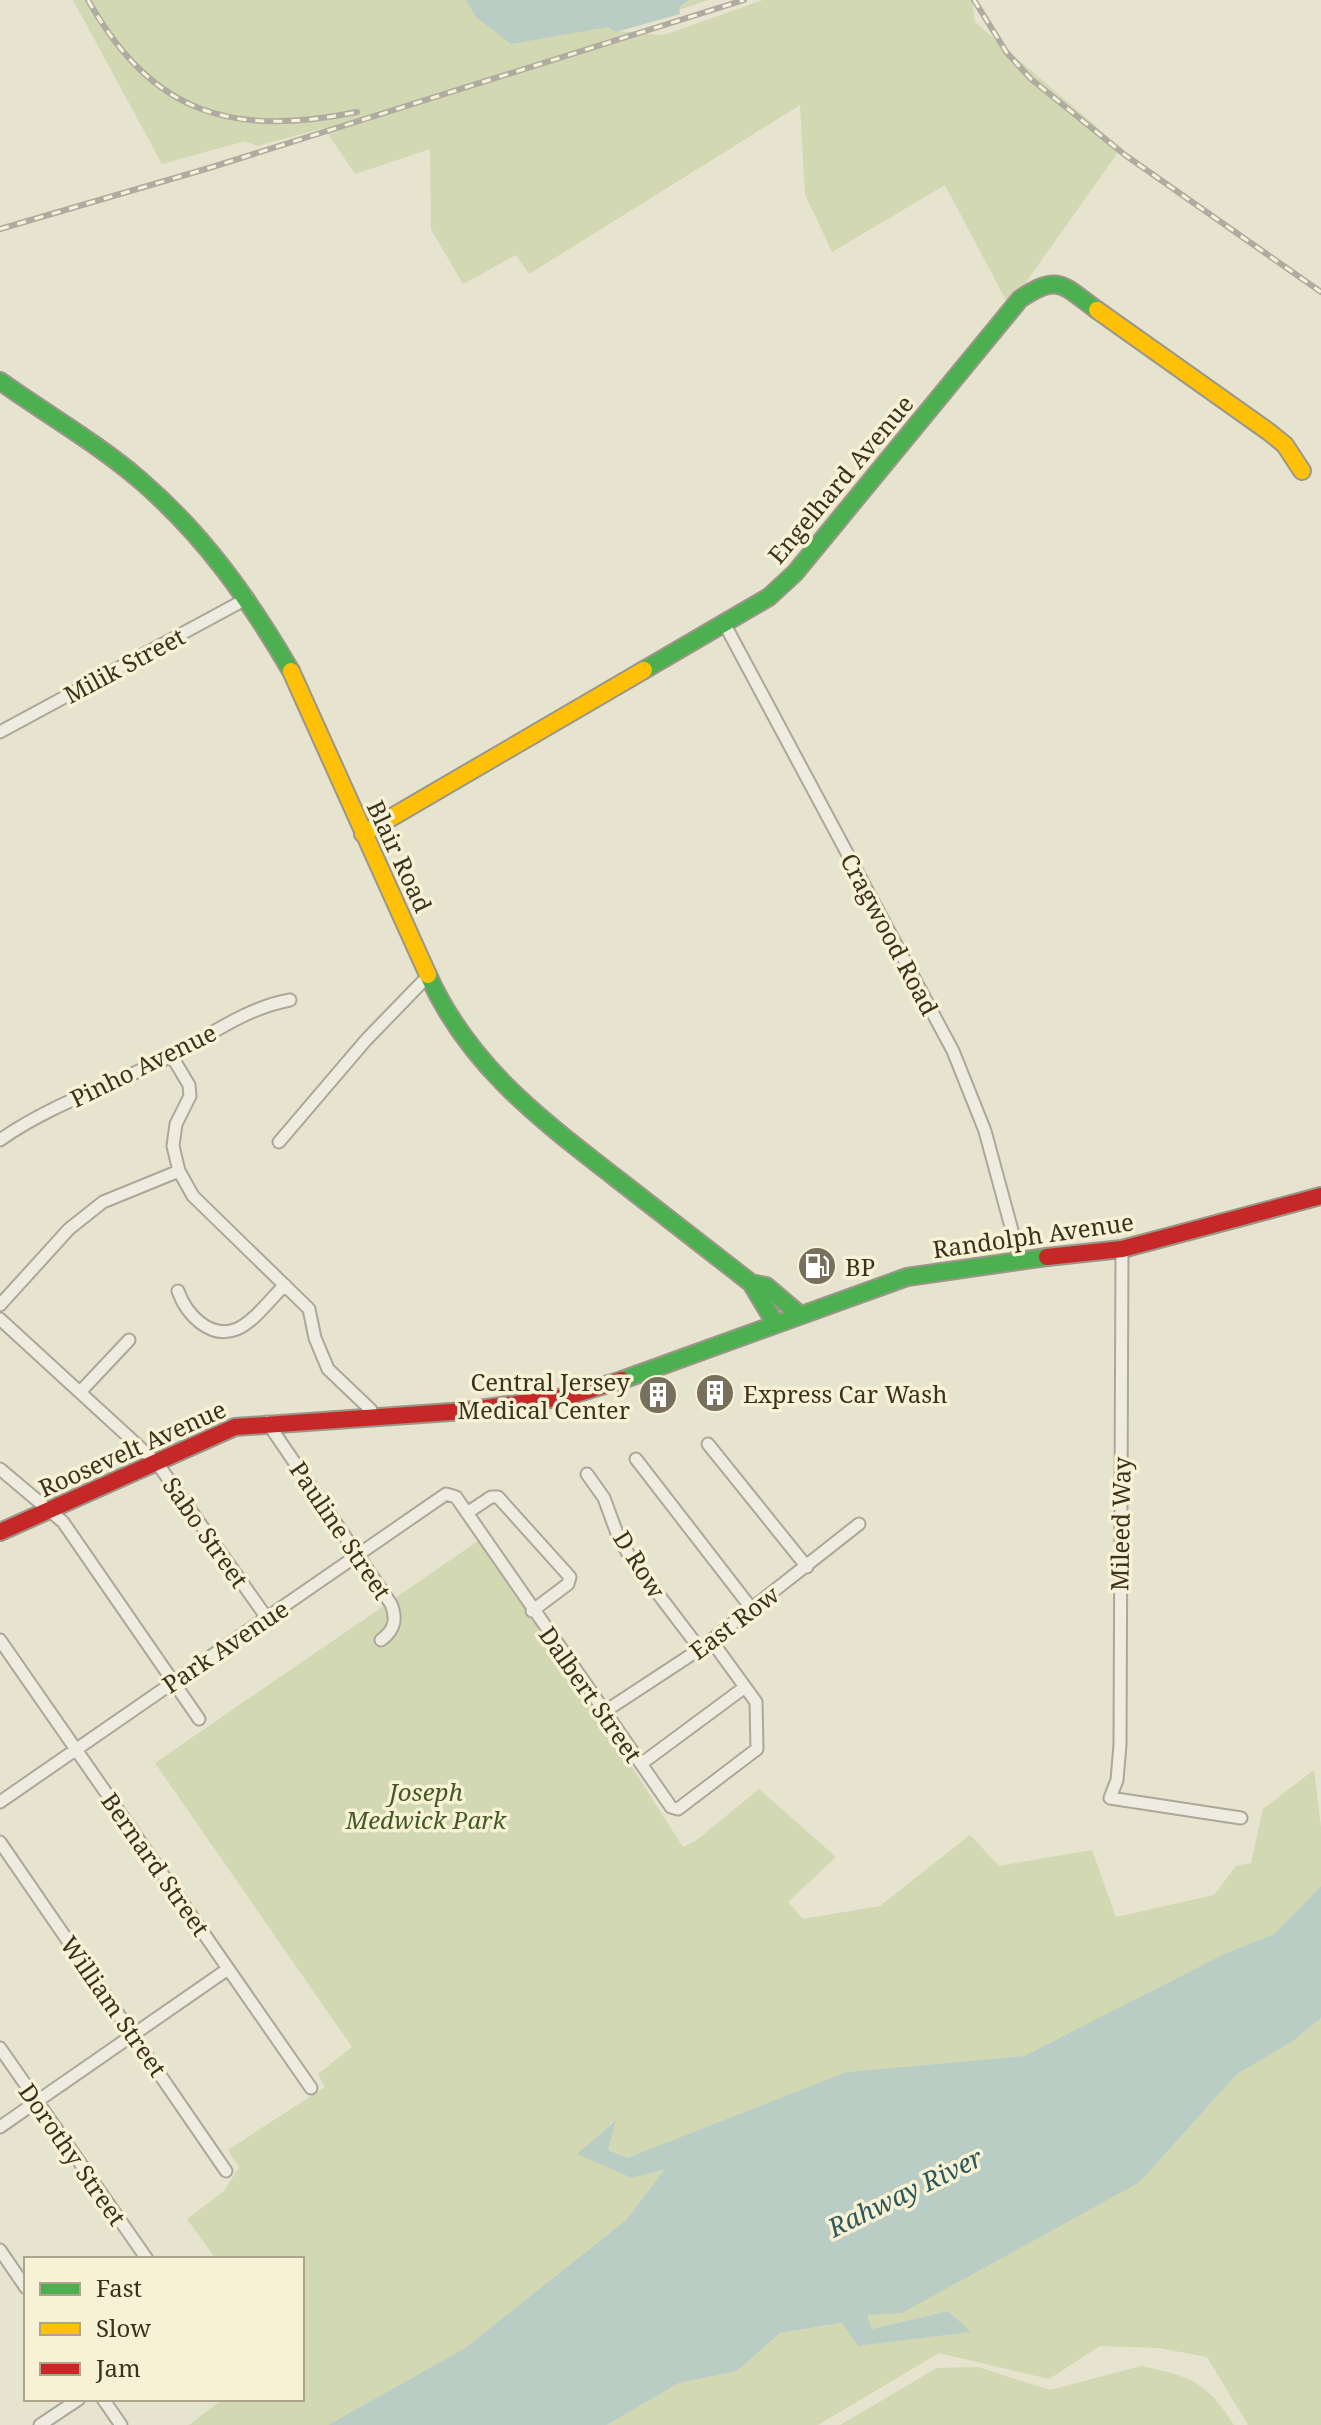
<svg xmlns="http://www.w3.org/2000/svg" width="1321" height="2425" font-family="'Noto Serif',serif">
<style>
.green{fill:#d2d8b1}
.water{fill:#bacdc4}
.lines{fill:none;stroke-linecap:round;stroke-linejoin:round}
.street-casing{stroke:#aca798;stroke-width:15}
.fast-casing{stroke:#9b9788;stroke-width:20}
.slow-casing{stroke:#9b9788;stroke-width:20}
.jam-casing{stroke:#9b9788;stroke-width:20}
.street{stroke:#eeece1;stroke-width:11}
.fast{stroke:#4caf50;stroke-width:16}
.slow{stroke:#ffc107;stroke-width:16}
.jam{stroke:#c62828;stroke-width:16}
.rail-casing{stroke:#aeaba1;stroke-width:6}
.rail{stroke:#f7f2d5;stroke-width:3;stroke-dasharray:9;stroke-linecap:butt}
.labels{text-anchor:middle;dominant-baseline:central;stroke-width:7;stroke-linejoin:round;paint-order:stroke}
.street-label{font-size:24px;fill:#3c311f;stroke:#f7f2d5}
.poi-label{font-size:24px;fill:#3c311f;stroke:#f7f2d5;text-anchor:start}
.park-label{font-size:24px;font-style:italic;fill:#445924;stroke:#f7f2d5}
.water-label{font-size:26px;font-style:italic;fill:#2d585c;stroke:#f7f2d5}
</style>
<rect width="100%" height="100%" fill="#e6e3cf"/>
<path class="green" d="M73,0h636l-94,31 49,4 99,-35h209l3,22 146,126 -112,158 -64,-121 -113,67 -27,-58 -5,-89 -271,169 -13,-19 -53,29 -32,-55 -1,-80 -75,25 -31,-46 -67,18 -12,-5 -83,23z
M481,1539l51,72 151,236 14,-7 62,-51 77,68 -48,45 15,17 77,-13 90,-71 29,31 93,-16 24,67 98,-22 22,-29 15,-3 12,-54 51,-39 7,57v59l-47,48 -50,20 -200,102 -178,16 -219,86 -19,-8 6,-29 -36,33 88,14 -40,52 -161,128 -137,77h-139l34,-26h79v-140h-86l-29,-40 37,-28 15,-24 -11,-17 97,-63 -7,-13 34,-27 -197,-284z
M1321,2018v407h-73l-41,-68 -48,-9 -59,-2 -51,33 -110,-26 -121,72h-211l72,-42 58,-12 43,-38 63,-10 15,23 112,-14 -22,-21 -76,18 -6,-14 274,-133 96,-107 57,-34z
M1141,2366c49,10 66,16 93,59h-394l97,-57 41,-1 72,23z"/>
<path class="water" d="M466,0h223l-10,7 1,7 -64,18 -8,-5 -97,17 -35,-27z
M1321,1886v132l-28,23 -57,34 -96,107 -238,131 -35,2 5,14 76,-18 23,21 -113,14 -16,-23 -62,10 -43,38 -58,12 -72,42h-279l137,-77 161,-128 39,-51 -33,9 -55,-24 39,-34 -8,30 19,8 219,-86 178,-16 200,-102 50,-20z"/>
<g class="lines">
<g class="street-casing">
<path id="street" d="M724,623l229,428 32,80 35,129
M0,732l248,-134
M171,1055l18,30 1,11 -14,28 -3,22 6,25 14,25 116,113 6,29 13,31 43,41 1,7
M0,1140c51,-36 112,-55 167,-82 41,-21 78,-50 123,-58
M279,1142l87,-102 63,-65
M1122,1249l-2,496 -3,35 -7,18 131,20
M178,1291c8,23 32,49 59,38 17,-7 34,-31 48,-44
M0,1305l69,-76 34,-27 76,-31
M0,1319l157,144 110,155
M81,1391l48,-51
M267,1422l124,182c6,15 4,26 -10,36
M708,1444l99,123
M636,1459l116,150
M0,1469l63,53 136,197
M587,1474l17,24 14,38 12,21 70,92
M467,1513l24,-16h7l72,80 -2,7 -36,27
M0,1640l311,448
M604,1712l96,-63 159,-125
M641,1764l104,-77
M0,1802l446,-308 10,3 215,310 7,2 79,-60 -1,-47 -45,-62
M0,1842l226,329
M0,2048l147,211
M0,2127l228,-158
M0,2250l26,38
M103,2399l18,26
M40,2425l39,-26"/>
</g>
<g class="fast-casing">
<path id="fast" d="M0,381c46,33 97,62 140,99 64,55 109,119 151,191
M644,670l125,-73 26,-24 225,-274c39,-26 42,-14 77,11
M428,975c41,91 111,143 188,203 45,35 90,70 135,105l15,3 33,28
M751,1283l24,40
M622,1380l285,-103 140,-20"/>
</g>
<g class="slow-casing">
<path id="slow" d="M1097,310l172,122 16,13 17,26
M291,671l137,304
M363,834l281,-164"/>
</g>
<g class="jam-casing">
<path id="jam" d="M1047,1257l75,-8 199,-53
M0,1532l235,-105 230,-16 100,-14 57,-17"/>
</g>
<use href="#street" class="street"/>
<use href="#fast" class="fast"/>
<use href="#slow" class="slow"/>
<use href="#jam" class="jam"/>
<g class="rail-casing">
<path id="rail" d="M88,0c65,115 144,137 269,112
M974,0l33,53 24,26 94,76 196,137
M0,229l209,-61 535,-168"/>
</g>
<use href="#rail" class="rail"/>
</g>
<defs>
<g id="fuel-disc" transform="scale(2)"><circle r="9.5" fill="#786f5d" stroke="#f7f2d5"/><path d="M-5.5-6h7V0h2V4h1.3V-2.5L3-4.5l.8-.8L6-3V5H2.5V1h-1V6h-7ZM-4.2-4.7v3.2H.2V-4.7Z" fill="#fff"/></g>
<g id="building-disc" transform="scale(2)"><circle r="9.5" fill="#786f5d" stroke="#f7f2d5"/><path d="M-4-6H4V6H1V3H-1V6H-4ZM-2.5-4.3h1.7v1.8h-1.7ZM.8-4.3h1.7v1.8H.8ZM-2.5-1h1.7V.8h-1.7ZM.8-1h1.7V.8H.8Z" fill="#fff"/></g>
</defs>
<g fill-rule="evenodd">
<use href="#fuel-disc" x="817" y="1266"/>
<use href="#building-disc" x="715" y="1393"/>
<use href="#building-disc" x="658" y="1395"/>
</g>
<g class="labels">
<g class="street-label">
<text transform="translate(840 479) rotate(-50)">Engelhard Avenue</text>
<text transform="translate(124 665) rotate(-28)">Milik Street</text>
<text transform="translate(400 856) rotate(65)">Blair Road</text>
<text transform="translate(890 934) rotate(62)">Cragwood Road</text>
<text transform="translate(143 1065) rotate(-26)">Pinho Avenue</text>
<text transform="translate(1033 1235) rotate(-8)">Randolph Avenue</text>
<text transform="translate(132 1448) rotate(-24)">Roosevelt Avenue</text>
<text transform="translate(1120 1524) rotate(-89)">Mileed Way</text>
<text transform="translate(341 1530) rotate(56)">Pauline Street</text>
<text transform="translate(206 1532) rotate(55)">Sabo Street</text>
<text transform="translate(640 1564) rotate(58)">D Row</text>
<text transform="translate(734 1622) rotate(-37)">East Row</text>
<text transform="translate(225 1646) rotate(-34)">Park Avenue</text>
<text transform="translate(591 1694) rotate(55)">Dalbert Street</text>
<text transform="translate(156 1864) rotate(55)">Bernard Street</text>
<text transform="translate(114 2006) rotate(55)">William Street</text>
<text transform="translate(73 2154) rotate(55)">Dorothy Street</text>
</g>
<g class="poi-label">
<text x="845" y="1266">BP</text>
<text x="630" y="1381" text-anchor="end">Central Jersey<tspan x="630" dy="28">Medical Center</tspan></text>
<text x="743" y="1393">Express Car Wash</text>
</g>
<g class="park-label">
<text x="426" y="1791">Joseph<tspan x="426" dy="28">Medwick Park</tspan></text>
</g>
<g class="water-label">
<text transform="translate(905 2192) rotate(-26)">Rahway River</text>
</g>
</g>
<rect x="24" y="2257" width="280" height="144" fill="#f7f2d5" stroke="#aca58c" stroke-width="2"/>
<rect x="40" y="2283" width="40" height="12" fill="#4caf50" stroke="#aca58c" stroke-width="2"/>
<text x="96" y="2297" font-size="24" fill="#3c311f">Fast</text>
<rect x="40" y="2323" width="40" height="12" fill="#ffc107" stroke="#aca58c" stroke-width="2"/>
<text x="96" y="2337" font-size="24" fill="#3c311f">Slow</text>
<rect x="40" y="2363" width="40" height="12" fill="#c62828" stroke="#aca58c" stroke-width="2"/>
<text x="96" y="2377" font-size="24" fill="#3c311f">Jam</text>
</svg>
